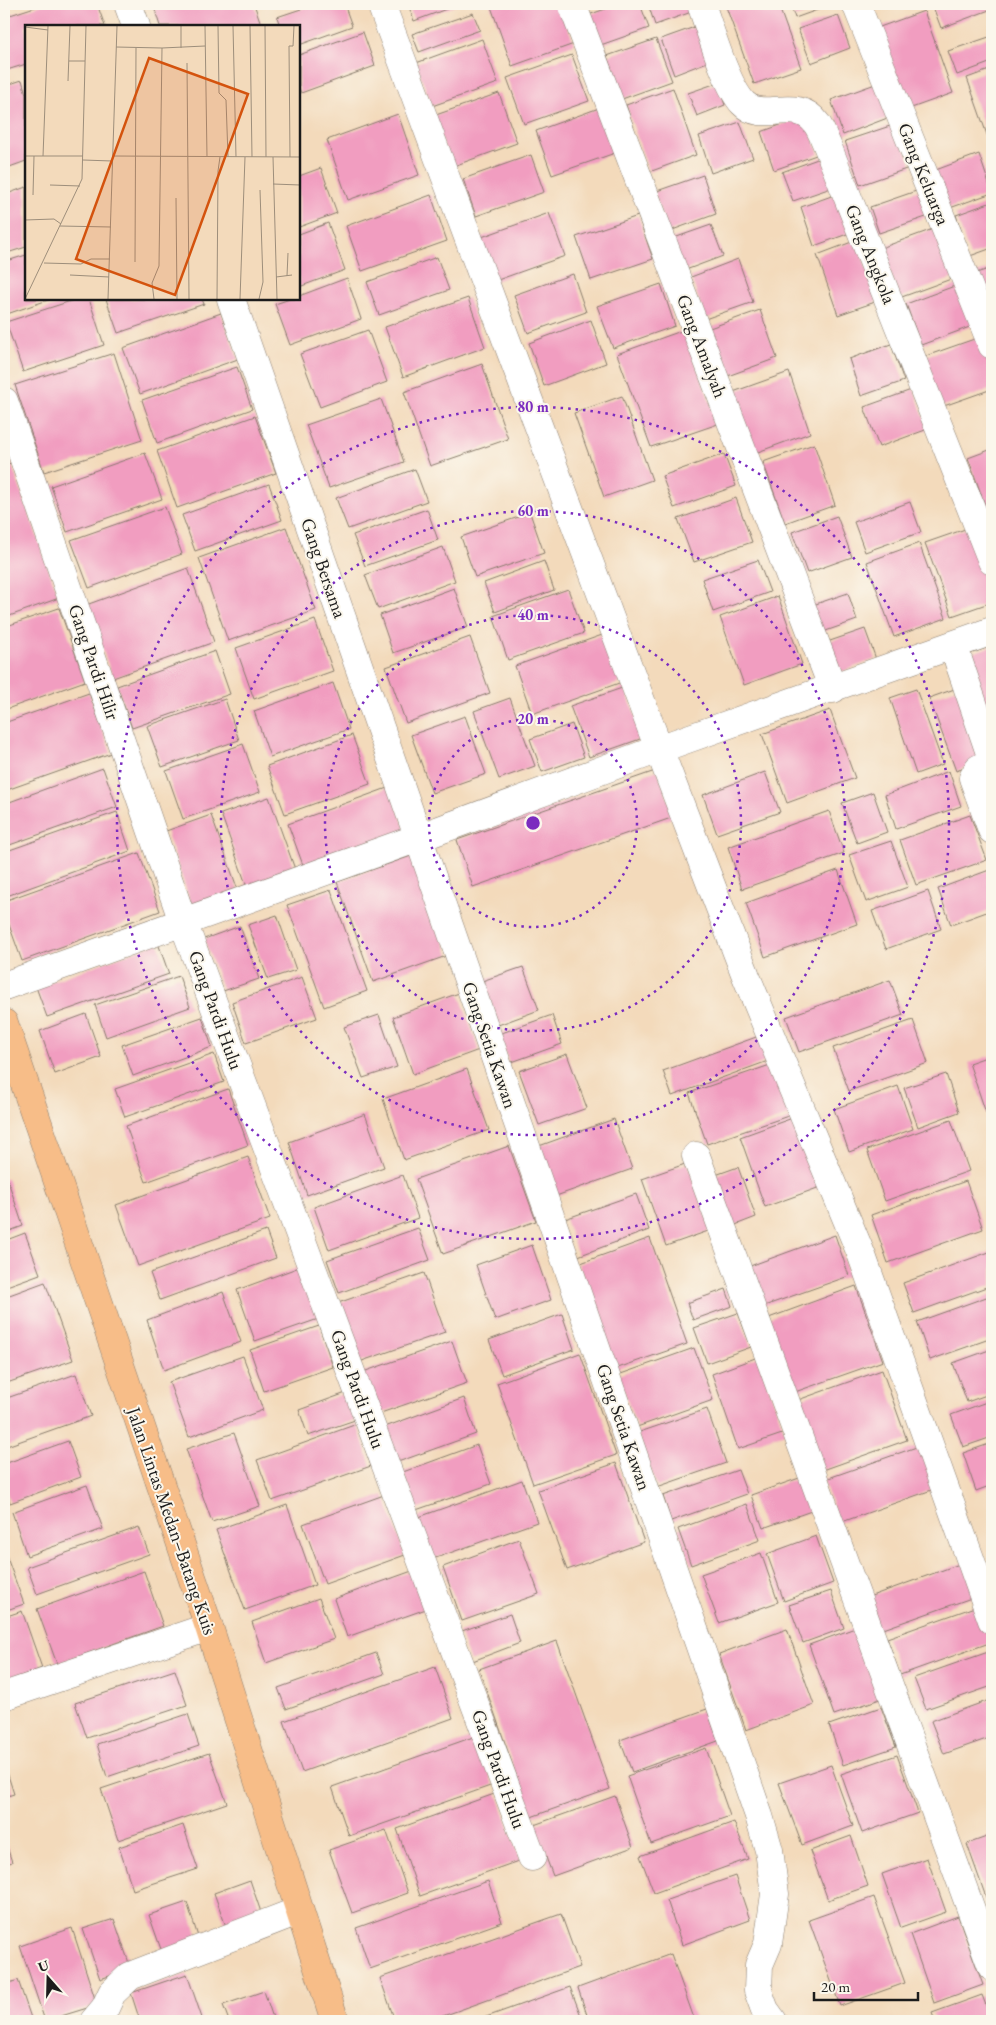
<svg xmlns="http://www.w3.org/2000/svg" width="996" height="2025" font-family="'EB Garamond',serif">
<style>
.building{fill:#f19dc0}
.lines{fill:none;stroke-linecap:round;stroke-linejoin:round}
.minor-casing{stroke:#887b6c;stroke-width:29}
.highway-casing{stroke:#887b6c;stroke-width:29}
.minor{stroke:#fff;stroke-width:28}
.highway{stroke:#f7bd88;stroke-width:28}
.ring{fill:none;stroke:#7b2cbf;stroke-width:2.5;stroke-dasharray:2.5 5}
.labels{text-anchor:middle;dominant-baseline:central;stroke-width:4;stroke-linejoin:round;paint-order:stroke}
.street-label{font-size:19px;fill:#1c1c1c;stroke:#fbf7ec}
.inset-road{fill:none;stroke:#9d8e7b;stroke-width:1}
.view{fill:#d4530e;fill-opacity:0.15;stroke:#d4530e;stroke-width:2.5}
.inset-edge{fill:none;stroke:#1c1c1c;stroke-width:2.5}
.centre{fill:#7b2cbf;stroke:#fbf7ec;stroke-width:2.5}
.ring-label{font-size:15px;text-anchor:middle;font-weight:bold;fill:#7b2cbf;stroke:#fbf7ec;stroke-width:4;stroke-linejoin:round;paint-order:stroke}
</style>
<rect width="100%" height="100%" fill="#fbf7ec"/>
<filter id="ink" filterUnits="userSpaceOnUse"><feTurbulence type="fractalNoise" baseFrequency=".02" numOctaves="2"/><feDisplacementMap in="SourceGraphic" scale="10" xChannelSelector="R" yChannelSelector="G"/><feConvolveMatrix kernelMatrix="1 2 1 2 8 2 1 2 1" color-interpolation-filters="sRGB"/></filter>
<filter id="wash" filterUnits="userSpaceOnUse"><feTurbulence type="fractalNoise" baseFrequency=".0096" numOctaves="4" result="noise"/><feDisplacementMap in="SourceGraphic" scale="20" xChannelSelector="R" yChannelSelector="G"/><feGaussianBlur stdDeviation="1.12" result="paint"/><feColorMatrix in="noise" values="0 0 0 0 0 0 0 0 0 0 0 0 0 0 0 0 0 1.4 0 .05"/><feComposite in="paint" operator="in"/></filter>
<g filter="url(#wash)">
<rect width="100%" height="100%" fill="#f3dabb"/>
<g id="blocks">
<path class="building" d="M44,4h53l8,22h-79v38l-22,7v-54z
M153,4h101l7,20 -7,2h-94z
M316,4h28l8,22 -53,19v-19h-19l-3,-9z
M408,4h52l-46,17z
M490,4h70l14,40 -62,22z
M620,4h20l9,24 -54,19 -10,-31z
M648,4h47l2,6 -42,15z
M725,4h53l23,64 -47,16z
M790,4h44l-39,14z
M932,4h60v5l-51,19z
M924,11l29,82 -47,17 -29,-82z
M473,13l7,17 -61,22 -7,-18z
M838,15l12,33 -39,15 -13,-34z
M703,24l12,35 -41,16 -13,-36z
M363,32l12,34 -74,27 -2,-5v-33z
M992,36v26l-35,13 -9,-24z
M482,39l16,44 -66,23 -16,-43z
M656,39l16,42 -50,18 -15,-43z
M572,55l17,46 -65,23 -17,-46z
M992,69v80l-25,-71z
M22,80l4,14v67l-22,8v-83z
M717,83l8,22 -28,11 -9,-23z
M878,83l12,34 -47,18 -12,-35z
M673,88l23,67 -47,17 -23,-67z
M499,93l18,50 -66,24 -18,-51z
M599,108l16,45 -63,22 -16,-44z
M398,114l21,61 -71,25 -21,-60z
M805,116l14,38 -45,16 -13,-38z
M740,122l13,36 -42,15 -12,-37z
M896,124l16,43 -52,18 -15,-44z
M979,154l13,39 -45,16 -14,-38z
M531,155l13,37 -68,24 -13,-37z
M823,157l11,30 -41,14 -11,-29z
M321,168l16,45 -38,14v-51z
M703,175l13,39 -49,18 -13,-40z
M26,187v60l-22,7v-59z
M919,190l10,26 -50,17 -9,-26z
M837,194l13,39 -36,13 -13,-39z
M431,195l16,46 -85,30 -16,-45z
M992,202v46l-22,8 -14,-41z
M549,213l16,43 -73,26 -16,-43z
M638,216l15,43 -62,21 -15,-43z
M328,223l17,47 -46,17v-53z
M711,225l12,31 -40,15 -12,-32z
M944,225l18,50 -63,23 -18,-50z
M857,240l21,61 -40,14 -21,-60z
M26,255v44h25l-47,16v-53z
M437,257l12,33 -70,25 -12,-33z
M738,259l15,43 -48,17 -14,-42z
M992,268v38l-7,2 -12,-34z
M573,274l13,38 -58,21 -14,-38z
M347,278l14,41 -71,26 -15,-41 15,-5h9v-3z
M661,284l14,42 -62,22 -16,-42z
M960,284l15,41 -54,20 -15,-41z
M468,298l17,49 -82,30 -18,-50z
M77,299h12l15,46 -81,27 -17,-50z
M106,299h96l2,5 -86,29z
M760,310l17,48 -52,19 -18,-48z
M221,313l17,46 -98,35 -17,-46z
M591,320l15,43 -62,23 -15,-43z
M368,330l19,52 -67,25 -20,-53z
M684,330l34,94 -67,23 -34,-93z
M980,337l12,36v16l-51,18 -18,-50z
M891,344l13,37 -43,15 -12,-37z
M114,353l28,87 -98,32 -29,-87z
M482,364l26,75 -78,27 -26,-74z
M237,367l15,42 -95,34 -15,-43z
M789,372l21,61 -55,20 -22,-61z
M914,389l14,40 -49,18 -15,-40z
M622,396l30,84 -48,17 -30,-84z
M381,399l23,63 -75,26 -23,-63z
M255,416l21,57 -99,35 -20,-57z
M814,444l21,61 -50,18 -22,-61z
M992,449v75l-24,-66z
M145,453l17,46 -95,33 -16,-46z
M724,454l12,32 -62,22 -12,-32z
M11,463l48,135 -55,20v-153z
M415,469l12,32 -79,28 -12,-31z
M269,484l13,36 -87,31 -13,-36z
M736,498l16,44 -58,20 -16,-43z
M910,502l11,30 -56,20 -11,-30z
M165,507l17,47 -93,34 -18,-48z
M427,509l11,31 -73,26 -12,-31z
M530,513l14,40 -69,24 -14,-40z
M837,516l15,41 -45,16 -15,-41z
M286,527l30,83 -88,31 -29,-83z
M971,527l21,59v16l-40,14 -27,-73z
M919,543l27,75 -52,19 -27,-75z
M443,547l12,34 -77,28 -13,-34z
M758,560l12,32 -57,20 -11,-33z
M544,561l10,29 -59,22 -11,-29z
M188,568l26,74 -101,36 -27,-73z
M454,588l14,39 -75,26 -13,-38z
M568,589l16,44 -76,27 -15,-44z
M848,593l9,27 -37,13 -10,-27z
M778,596l24,68 -58,21 -24,-68z
M59,608l26,73 -81,29v-83z
M315,620l18,51 -79,28 -18,-51z
M865,629l11,30 -38,14 -11,-31z
M605,634l17,48 -90,32 -17,-48z
M470,637l20,56 -84,30 -20,-56z
M992,646v80l-25,-71z
M215,651l15,43 -98,34 -15,-42z
M333,683l16,46 -79,28 -16,-46z
M963,686l26,73 -33,12 -27,-73z
M625,687l18,51 -54,19 -19,-51z
M916,689l27,75 -27,10 -26,-76z
M89,693l22,60 -107,38v-68z
M510,698l25,68 -36,13 -25,-68z
M225,699l14,41 -77,27 -15,-41z
M830,710l25,68 -68,25 -25,-69z
M465,716l21,58 -54,19 -21,-58z
M572,724l12,33 -42,15 -12,-33z
M352,735l18,49 -85,30 -18,-48z
M243,744l17,48 -77,27 -17,-48z
M103,768l14,39 -113,40v-43z
M658,770l16,47 -201,70 -16,-47z
M949,771l12,35 -65,23 -11,-34z
M765,772l15,40 -63,22 -14,-39z
M390,787l19,52 -102,37 -19,-52z
M873,792l14,40 -30,11 -15,-40z
M269,797l27,75 -48,18 -27,-76z
M829,811l15,42 -102,36 -14,-42z
M117,812l13,39 -126,46v-45z
M211,815l28,78 -46,16 -27,-78z
M970,815l17,45 -71,25 -16,-45z
M891,841l17,46 -42,15 -17,-47z
M139,853l21,58 -138,50 -18,-50v-10z
M414,855l35,100 -76,27 -36,-100z
M992,869v41l-41,15 -13,-36z
M838,870l19,54 -92,33 -19,-54z
M331,890l36,101 -43,16 -37,-102z
M928,891l13,38 -55,20 -14,-38z
M277,915l19,55 -28,9 -20,-54z
M240,926l19,53 -36,12 -19,-52z
M158,943l11,31 -122,43 -11,-30z
M523,967l16,43 -41,15 -16,-44z
M179,976l11,31 -84,30 -11,-32z
M302,977l15,41 -71,25 -14,-41z
M890,980l13,35 -104,37 -13,-35z
M459,993l20,57 -66,24 -20,-57z
M86,1014l15,43 -46,17 -15,-43z
M379,1015l18,52 -34,11 -19,-51z
M552,1015l10,29 -53,19 -10,-29z
M202,1017l10,30 -79,29 -11,-31z
M913,1020l15,43 -79,28 -16,-43z
M759,1036l9,25 -96,35 -9,-25z
M214,1054l10,28 -99,35 -10,-28z
M567,1054l20,54 -48,17 -20,-54z
M992,1055v56l-6,2 -17,-50z
M773,1064l18,51 -84,29 -18,-51z
M467,1069l22,61 -85,30 -21,-61z
M946,1074l13,38 -41,15 -14,-39z
M898,1086l15,43 -64,23 -15,-43z
M228,1089l20,56 -102,37 -20,-56z
M365,1114l19,53 -77,28 -18,-53z
M798,1116l25,70 -58,21 -25,-70z
M614,1119l18,50 -76,27 -17,-50z
M951,1120l18,51 -84,30 -18,-51z
M509,1146l27,75 -93,33 -27,-75z
M248,1157l22,62 -132,47 -22,-61z
M688,1163l23,67 -45,16 -24,-67z
M738,1167l18,50 -31,12 -18,-51z
M403,1175l15,43 -89,32 -15,-43z
M7,1178l16,48 -19,7v-54z
M966,1181l17,48 -95,34 -17,-48z
M636,1194l13,36 -71,26 -13,-37z
M418,1228l12,32 -91,33 -12,-33z
M266,1231l10,27 -116,42 -10,-27z
M25,1233l15,41 -36,13v-46z
M835,1235l14,41 -85,30 -14,-40z
M650,1238l37,106 -72,25 -37,-105z
M532,1245l19,55 -56,20 -19,-55z
M992,1251v34l-78,28 -11,-30z
M305,1265l19,52 -69,24 -18,-51z
M424,1273l21,59 -86,30 -21,-59z
M45,1282l28,78 -69,24v-87z
M856,1286l27,75 -91,32 -26,-74z
M726,1289l6,17 -39,14 -6,-17z
M223,1292l18,50 -77,28 -17,-50z
M992,1295v43l-62,22 -13,-38z
M738,1313l13,34 -44,16 -13,-35z
M562,1314l12,35 -72,26 -13,-35z
M319,1326l14,41 -69,24 -14,-41z
M452,1341l15,42 -92,32 -15,-42z
M694,1348l19,52 -76,27 -19,-52z
M992,1349v44l-25,9 -14,-39z
M580,1353l36,102 -83,29 -36,-101z
M243,1356l20,54 -74,27 -20,-55z
M758,1357l27,76 -47,16 -26,-75z
M882,1370l25,70 -84,30 -25,-70z
M76,1374l15,42 -87,31v-48z
M346,1393l9,27 -47,16 -9,-26z
M464,1398l12,36 -81,29 -13,-35z
M992,1400v37l-29,10 -12,-32z
M707,1409l19,54 -69,24 -20,-54z
M357,1424l14,42 -99,35 -15,-41z
M234,1433l26,73 -48,16 -26,-73z
M68,1441l13,36 -71,26 -6,-19v-20z
M992,1443v42l-16,6 -13,-38z
M925,1444l15,43 -101,36 -16,-43z
M477,1445l14,39 -75,26 -13,-38z
M616,1463l28,79 -77,28 -29,-80z
M738,1470l9,24 -76,27 -8,-25z
M805,1476l12,33 -54,19 -12,-33z
M522,1480l15,42 -107,38 -14,-42z
M87,1485l16,44 -76,27 -15,-44z
M384,1495l21,60 -80,29 -22,-60z
M747,1504l13,36 -69,25 -13,-36z
M287,1505l28,80 -70,25 -29,-80z
M139,1527l10,27 -112,40 -10,-27z
M816,1536l17,47 -49,18 -17,-47z
M519,1539l20,55 -77,27 -19,-54z
M761,1553l17,49 -59,21 -18,-49z
M6,1555l18,49 -20,7v-55z
M965,1562l12,34 -102,36 -12,-33z
M144,1571l19,55 -106,38 -20,-55z
M412,1571l14,38 -79,28 -13,-38z
M831,1591l13,37 -41,15 -14,-38z
M319,1598l15,41 -68,24 -14,-41z
M983,1604l9,26v12l-92,33 -13,-37z
M22,1611l20,57 -38,14v-65z
M510,1614l10,29 -50,19 -11,-30z
M855,1628l25,71 -46,16 -25,-70z
M787,1629l27,76 -68,25 -27,-76z
M557,1641l53,148 -79,28 -52,-148z
M991,1651l1,35 -66,23 -12,-31z
M376,1653l8,21 -98,35 -8,-21z
M435,1667l18,51 -151,54 -18,-51z
M175,1670l12,35 -100,33 -12,-35z
M992,1699v38l-48,17 -13,-33z
M881,1707l15,40 -53,18 -14,-40z
M707,1709l11,32 -86,31 -12,-32z
M188,1714l11,32 -92,31 -10,-33z
M476,1736l17,49 -144,51 -17,-49z
M706,1748l24,68 -79,28 -24,-68z
M209,1753l18,50 -109,37 -17,-51z
M897,1755l21,58 -56,20 -21,-59z
M4,1763l10,31 -10,3z
M831,1765l22,61 -51,19 -23,-62z
M497,1793l24,67 -101,36 -23,-67z
M615,1796l18,51 -80,29 -19,-51z
M734,1822l14,37 -94,34 -14,-37z
M183,1825l15,44 -65,21 -14,-43z
M386,1830l22,63 -56,20 -23,-63z
M992,1835v79l-25,-70z
M851,1836l17,50 -40,14 -18,-49z
M4,1838l8,24 -8,3z
M927,1858l19,54 -45,16 -19,-54z
M735,1876l15,44 -68,25 -15,-45z
M250,1880l15,44 -36,11 -15,-42z
M488,1881l14,41 -132,47 -14,-41z
M874,1897l31,86 -65,23 -31,-86z
M187,1902l13,41 -37,12 -14,-40z
M561,1914l19,53 -151,54h-34l-15,-43z
M958,1916l25,69 -49,18 -24,-69z
M114,1919l17,50 -31,10 -17,-50z
M72,1928l25,77 -52,16 -25,-75z
M4,1951l6,19 -6,2z
M671,1954l24,67h-106l-11,-33z
M187,1974l15,44 -10,3h-52l-9,-28z
M18,1980l14,41h-28v-36z
M570,1987l13,34h-108z
M264,1991l10,30h-45l-6,-16z
M982,1995l10,26h-57l-3,-8z"/>
</g>
</g>
<g filter="url(#ink)">
<use href="#blocks" fill-opacity="0" stroke="#887b6c" stroke-width="1"/>
<g class="lines">
<g class="minor-casing">
<path id="minor" d="M128,4l8,22
M381,4l278,745 87,227 116,280 130,364
M572,4l261,685
M701,4c9,25 25,81 42,99 20,21 54,-8 74,21 4,6 7,14 10,21l165,416
M856,4l136,341
M231,299l528,1517 10,34 6,44 -7,50 -9,21 -1,26 7,19 8,11
M4,401l179,521 349,935
M953,645l39,114
M992,761l-14,8 -5,9 19,52
M4,986l414,-148 241,-89 333,-118
M696,1156l296,811
M4,1696l205,-69
M94,2021l11,-13 7,-15 18,-17 168,-65"/>
</g>
<g class="highway-casing">
<path id="highway" d="M4,1023l205,604 126,394"/>
</g>
<use href="#minor" class="minor"/>
<use href="#highway" class="highway"/>
</g>
</g>
<g class="ring">
<circle cx="533" cy="823" r="104"/>
<circle cx="533" cy="823" r="208"/>
<circle cx="533" cy="823" r="312"/>
<circle cx="533" cy="823" r="416"/>
</g>
<g class="labels">
<g class="street-label">
<text transform="translate(924 174) rotate(68)">Gang Keluarga</text>
<text transform="translate(871 254) rotate(68)">Gang Angkola</text>
<text transform="translate(702 346) rotate(69)">Gang Amalyah</text>
<text transform="translate(324 568) rotate(71)">Gang Bersama</text>
<text transform="translate(94 662) rotate(71)">Gang Pardi Hilir</text>
<text transform="translate(216 1010) rotate(70)">Gang Pardi Hulu</text>
<text transform="translate(490 1045) rotate(71)">Gang Setia Kawan</text>
<text transform="translate(358 1389) rotate(70)">Gang Pardi Hulu</text>
<text transform="translate(624 1427) rotate(71)">Gang Setia Kawan</text>
<text transform="translate(172 1521) rotate(71)">Jalan Lintas Medan–Batang Kuis</text>
<text transform="translate(499 1769) rotate(70)">Gang Pardi Hulu</text>
</g>
</g>
<g transform="translate(25 25)">
<rect width="275" height="275" fill="#f3dabb"/>
<path class="inset-road" d="M156,1v22M180,1l2,131M193,1l1,67 7,7 2,57M208,1l3,131M225,1l2,131M240,1l1,131M0,2l23,3M91,22l46,1 -3,218 -7,17 2,16M137,23l43,-2M44,36h16M162,38l2,236M43,56l2,-55M0,131h58M18,131l5,-130M88,131l187,1M248,132l4,142M265,132l-1,-111h4l1,-20M58,135l29,1M248,159l27,1M25,160l30,1M8,170l1,-39M151,173l1,101M0,195l29,-1 7,5M35,201l51,1M110,237l1,-214M19,238l37,1 10,-5h19M45,250l39,2M262,251l1,-23M251,252l16,-2M0,274l57,-120 4,-153M83,274l9,-273M192,274l1,-128 2,-14M215,274l5,-142M234,274l4,-17 -3,-92"/>
<path class="view" d="M124,33l99,36 -73,201 -99,-36z"/>
<rect width="275" height="275" class="inset-edge"/>
</g>
<circle cx="533" cy="823" r="8" class="centre"/>
<g class="ring-label">
<text x="533" y="412">80 m</text>
<text x="533" y="516">60 m</text>
<text x="533" y="620">40 m</text>
<text x="533" y="724">20 m</text>
</g>
<rect width="996" height="2025" fill="none" stroke="#fbf7ec" stroke-width="20"/>
<g transform="translate(48 1978) rotate(340)" stroke="#fbf7ec" stroke-width="4" paint-order="stroke">
<path d="M0-4L9 19L0 12L-9 19Z" fill="#1c1c1c"/>
<text y="-8" font-size="14" font-weight="bold" text-anchor="middle" fill="#1c1c1c">U</text>
</g>
<path d="M814 1992v8h104v-8" fill="none" stroke="#1c1c1c" stroke-width="2.5"/>
<text x="821" y="1992" font-size="15" fill="#1c1c1c" stroke="#fbf7ec" stroke-width="4" paint-order="stroke">20 m</text>
</svg>
